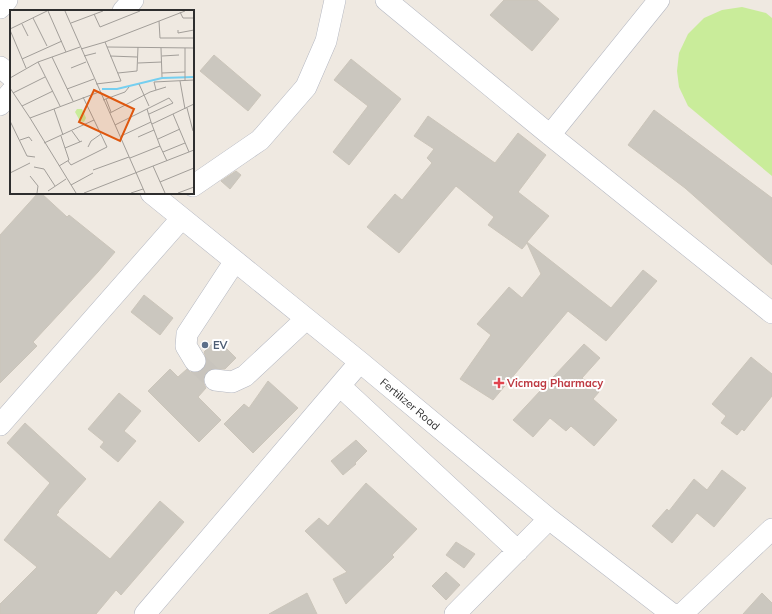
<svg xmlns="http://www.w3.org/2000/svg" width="772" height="614" font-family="Mulish,sans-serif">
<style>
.pitch{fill:#c9ec9a}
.building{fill:#cbc7bf;stroke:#cbc5ba}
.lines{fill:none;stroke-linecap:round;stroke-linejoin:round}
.minor-tunnel{stroke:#c8c4bd;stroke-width:21;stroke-dasharray:21 10;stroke-linecap:butt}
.minor-casing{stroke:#b4b7c1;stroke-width:22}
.minor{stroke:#fff;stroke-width:21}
.service-dot{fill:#5c6f8a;stroke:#fff;stroke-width:1.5}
.health-dot{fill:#e0444e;stroke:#fff;stroke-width:1.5}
.labels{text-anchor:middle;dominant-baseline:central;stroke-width:4;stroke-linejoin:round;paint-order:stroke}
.service-label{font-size:11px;font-weight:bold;fill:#4e5e75;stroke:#fff;text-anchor:start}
.health-label{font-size:11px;font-weight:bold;fill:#be3a42;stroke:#fff;text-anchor:start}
.street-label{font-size:11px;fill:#2e2e2e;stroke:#fff}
.inset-river{fill:none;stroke:#75cff0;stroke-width:2}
.inset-road{fill:none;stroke:#a29e99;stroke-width:1}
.view{fill:#df570e;fill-opacity:0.15;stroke:#df570e;stroke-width:2}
.inset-edge{fill:none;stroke:#2e2e2e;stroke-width:2}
</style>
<rect width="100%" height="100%" fill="#efe9e1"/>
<path class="pitch" d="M742,7l24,6 6,5v158l-84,-70 -9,-19 -2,-16 2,-18 9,-19 16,-16 18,-8z"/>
<path class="building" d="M504,0h33l22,19 -27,32 -42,-36z
M214,55l47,40 -13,16 -48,-40z
M351,59l50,40 -52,66 -16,-13 35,-46 -34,-26z
M654,110l118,88v67l-87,-77 -57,-43z
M428,116l67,47 23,-30 28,22 -28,37 31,24 -22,26 84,66 32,-38 14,11 -51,60 -38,-30 -75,89 -33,-21 31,-44 -14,-11 32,-37 13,11 19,-24 -14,-31 -5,6 -34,-24 6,-8 -38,-31 -57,67 -32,-26 28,-33 7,6 30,-37 -5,-5 7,-9 -20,-13z
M236,171l5,4 -11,14 -9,-8z
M38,193h3l26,24 2,-2 46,37 -17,20 -65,70 4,4 -37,37v-148z
M144,295l29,23 -13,17 -29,-23z
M217,339l19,19 -11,11h-14l-6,4 -2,6 1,5 2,4 -8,9 23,23 -22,22 -51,-51 22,-22 8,8 9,-8 3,3 5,1 6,-2 5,-5 1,-5 -3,-9z
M584,344l16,14 -18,20 17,14 -6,7 24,21 -23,26 -23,-20 -5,5 -16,-13 -17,19 -20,-17z
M751,357l21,17v22l-28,35 -2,-2 -5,6 -16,-12 5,-7 -14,-12z
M268,381l30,27 -45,45 -29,-29 20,-20 5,4z
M119,393l22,18 -17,20 12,10 -18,21 -18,-15 4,-5 -16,-13z
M25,423l61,56 -28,32 1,1 -3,3 54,44 50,-58 24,21 -63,73 -5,-5 -20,24h-96v-10l37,-37 -33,-27 46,-57 -43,-40z
M356,440l11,11 -12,12 1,1 -13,11 -12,-14z
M722,470l24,18 -32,39 -17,-14 -25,30 -20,-17 15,-17 2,2 25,-32 13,11z
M366,483l51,46 -25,26 2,2 -48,47 -13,-25 14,-7 -42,-41 14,-13 9,8z
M456,542l19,12 -11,14 -18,-13z
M446,572l14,13 -14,15 -14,-14z
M307,593l10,21h-48z
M762,593l10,10v11h-29z"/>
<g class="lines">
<path class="minor-tunnel" d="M195,361l20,19"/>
<g class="minor-casing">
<path id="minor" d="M386,0l164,135 222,178
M0,8l7,-8
M123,11l10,-11
M0,67l11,9
M0,105l11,-13
M550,135l109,-135
M193,186l67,-46 46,-53 20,-46 9,-41
M151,193l209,169 189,157 123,95
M195,361l-9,-15 1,-12 48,-73
M215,380l17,2 13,-6 61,-57
M340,386l178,165
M0,425l181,-206
M145,614l215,-252
M455,614l94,-95
M682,614l90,-85"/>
</g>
<use href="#minor" class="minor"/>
</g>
<circle class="service-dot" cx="205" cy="345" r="4"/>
<path class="health-dot" d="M497 377h4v4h4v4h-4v4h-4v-4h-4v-4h4z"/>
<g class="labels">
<g class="service-label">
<text x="213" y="345">EV</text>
</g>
<g class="health-label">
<text x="507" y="383">Vicmag Pharmacy</text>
</g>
<g class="street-label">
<text transform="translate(410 404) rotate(40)">Fertilizer Road</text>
</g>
</g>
<g transform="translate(10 10)">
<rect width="184" height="184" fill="#efe9e1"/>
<path d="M67,99h5l4,9 -2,4 -4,-1 -5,-9z" fill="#c9ec9a"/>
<path class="inset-river" d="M92,79h15l45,-11 32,-1"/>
<path class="inset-road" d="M38,1l18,41M55,1l80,182M170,2l3,6h11M84,4l6,13 40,-16M23,8l14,28M149,11l1,17h34M61,13l32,-12M12,14l6,12M0,19l37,-18M0,20l16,38M168,20v3l16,-3M97,37l87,1M151,38l1,29M71,39l24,-7M74,46l12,-3M100,46l27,1M152,46l17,-1M42,47l21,44M12,49l40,-18M28,52l22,44M128,53l24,-1M61,58l15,-6M108,63l19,-2 1,-24M152,63l23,-1M0,68l28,-16 42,-15M170,71l5,28M175,71v-33M86,74l25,-3 -16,-39 80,-31M129,74l10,22M0,78l20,30 69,-26M57,79l27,-10M146,80l-2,-8 40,-2M3,83l32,-16M96,89l5,13M93,90l22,-8 4,-5M12,96l31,-15M177,98l6,23M44,99l9,26M137,99l22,-11 4,5 -24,11M100,103l40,-21 16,-5M163,104l16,38M20,108l46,75M0,111l17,35 8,1M142,114l42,-20M105,115l32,-16 4,13M62,121l8,11M111,126l30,-14 9,24M128,127l16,-7M148,129l22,-10M10,130l9,-3 3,4M34,133l50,-23M78,137l3,-6 10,-7M55,138l17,-7M153,142l22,-9M120,148l30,-12 7,15M58,151l3,4 36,-18 -24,-50M49,156l10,-6 -8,-24M143,156l12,27M24,157l10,2 11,17M83,160l36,-13M0,163l20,-10M20,166l8,10 -1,7M150,172l34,-14M61,175l22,-12M38,181l18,-12M74,183l110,-43M121,183l12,-4M168,183l16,-6"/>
<path class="view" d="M84,80l40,19 -14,32 -41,-19z"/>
<rect width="184" height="184" class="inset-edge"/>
</g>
</svg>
